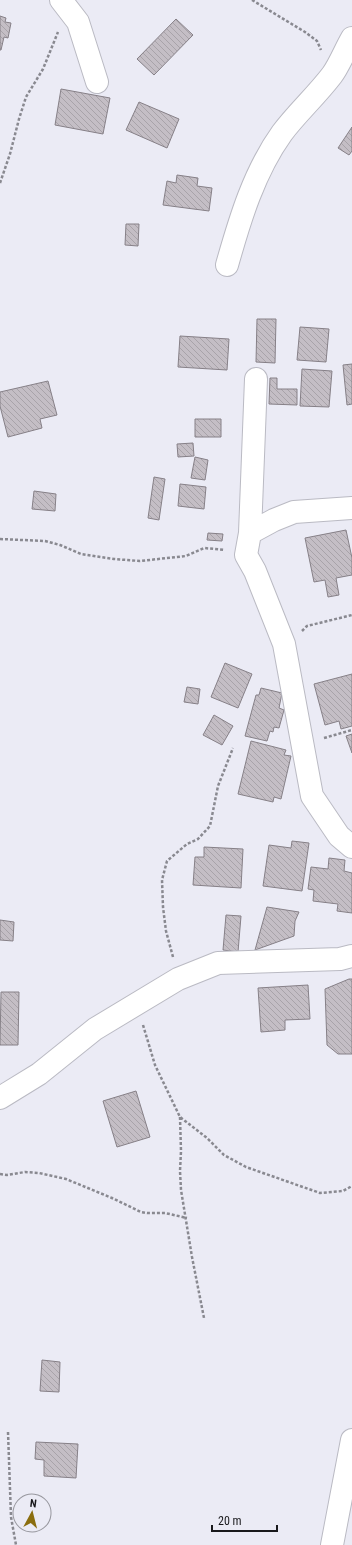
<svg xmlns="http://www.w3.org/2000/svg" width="352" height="1545" font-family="'Roboto Condensed',sans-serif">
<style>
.building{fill:url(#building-back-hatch);stroke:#868087}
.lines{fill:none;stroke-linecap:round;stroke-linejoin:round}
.minor-casing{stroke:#babac3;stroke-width:24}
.path{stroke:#898990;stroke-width:2.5;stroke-dasharray:3 2;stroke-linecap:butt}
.minor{stroke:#fff;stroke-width:22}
</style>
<defs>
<pattern id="building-back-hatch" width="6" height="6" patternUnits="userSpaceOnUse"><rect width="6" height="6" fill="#c4bec5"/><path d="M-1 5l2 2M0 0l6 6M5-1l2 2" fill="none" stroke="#a8a3a9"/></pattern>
</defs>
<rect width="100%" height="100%" fill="#ebebf5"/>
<path class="building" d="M0,16l6,2 -1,4 6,1 -3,15 -4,-1 -3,13h-1z
M176,19l17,16 -39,40 -17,-16z
M61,89l49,9 -7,36 -48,-9z
M139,102l40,17 -12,29 -41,-18z
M352,127v24l-3,4 -11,-7z
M177,175l21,3 -1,8 15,2 -3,23 -46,-6 4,-24 9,2z
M126,224h13l-1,22 -13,-1z
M257,319h19l-1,44 -19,-1z
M300,327l29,2 -3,33 -29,-2z
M180,336l49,3 -2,31 -49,-3z
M352,364v40l-5,1 -4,-40z
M302,369l30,2 -3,36 -29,-1z
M270,378h7v11h20v16l-28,-1z
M48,381l9,34 -17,4 2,9 -34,9 -8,-31v-14z
M195,419h26v18h-26z
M193,443l1,13 -16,1 -1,-13z
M195,457l13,3 -3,20 -14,-2z
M154,477l11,2 -6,41 -11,-2z
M180,484l26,3 -2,22 -26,-3z
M34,491l22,3 -1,17 -23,-2z
M346,530l6,28v17l-16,3 3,17 -11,2 -3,-17 -11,2 -9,-44z
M208,533l15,1 -1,7 -15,-1z
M225,663l27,11 -14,34 -27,-11z
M352,674v52l-11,3 -2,-8 -14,4 -11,-41z
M187,687l13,2 -2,15 -14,-2z
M261,688l21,5 -3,15 5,2 -5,18 -5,-1 -1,5 -3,-1 -3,10 -22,-5 11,-41h3z
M214,715l19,11 -11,19 -19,-10z
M352,734v19l-6,-17z
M251,741l35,9 -2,5 7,1 -10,43 -7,-2 -1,5 -35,-8z
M292,841l17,2 -7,48 -39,-5 6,-41 22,3z
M204,847l39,2 -2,39 -48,-3 2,-28h9z
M329,858l16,2 -1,11 8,2v40l-15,-2 1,-7 -25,-3 1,-11 -6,-1 3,-22 17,2z
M267,907l32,5 -4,9 -1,15 -39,14z
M226,915l15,1 -3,36 -15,-2z
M0,920l14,2 -1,19 -13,-1z
M349,979h3v75h-14l-11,-9 -2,-56z
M308,985l2,34 -25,1v10l-24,2 -3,-44z
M1,992h18l-1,53h-18z
M136,1091l14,46 -33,10 -14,-46z
M42,1360l18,2 -1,30 -19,-1z
M36,1442l42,2 -2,34 -32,-2v-16l-9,-1z"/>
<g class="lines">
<g class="minor-casing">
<path id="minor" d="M61,0l17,22 19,60
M227,265c13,-46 27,-93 55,-132 15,-20 34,-37 50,-58 8,-11 13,-25 20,-37
M352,508l-58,4 -20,8 -24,13 -4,22 9,16 29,73 28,152 27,40 13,11
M250,533l6,-154
M0,1098l39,-24 56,-45 83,-50 40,-16 122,-4 12,-3
M332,1545l20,-105"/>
</g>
<path class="path" d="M252,0l53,32 12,9 4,9
M0,183l10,-29 9,-35 7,-22 17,-28 15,-37
M0,539l45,2 15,4 21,9 33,5 26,2 46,-5 18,-8 21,2
M302,631l5,-5 45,-11
M324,738l28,-8
M173,957l-7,-26 -3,-24 -1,-27 5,-19 20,-17 11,-5 12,-13 8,-40 15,-38
M143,1025l12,40 25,52 27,21 17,17 22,12 74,26 23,-2 9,-5
M180,1117l1,34 -1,20 1,19 11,67 12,61
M0,1174l7,1 18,-3 14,1 27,6 46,19 29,14 6,1h18l22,5
M8,1432l3,85 5,28"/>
<use href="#minor" class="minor"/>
</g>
<g transform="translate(32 1513) rotate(7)"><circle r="19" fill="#ebebf5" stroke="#97979e"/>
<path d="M0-3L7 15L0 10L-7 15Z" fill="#8b6e0f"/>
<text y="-6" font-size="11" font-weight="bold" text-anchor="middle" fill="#19191c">N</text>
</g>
<path d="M212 1525v6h65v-6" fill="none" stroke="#19191c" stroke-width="2"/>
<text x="218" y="1525" font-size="12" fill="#19191c" stroke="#ebebf5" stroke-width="3" paint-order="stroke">20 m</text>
</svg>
